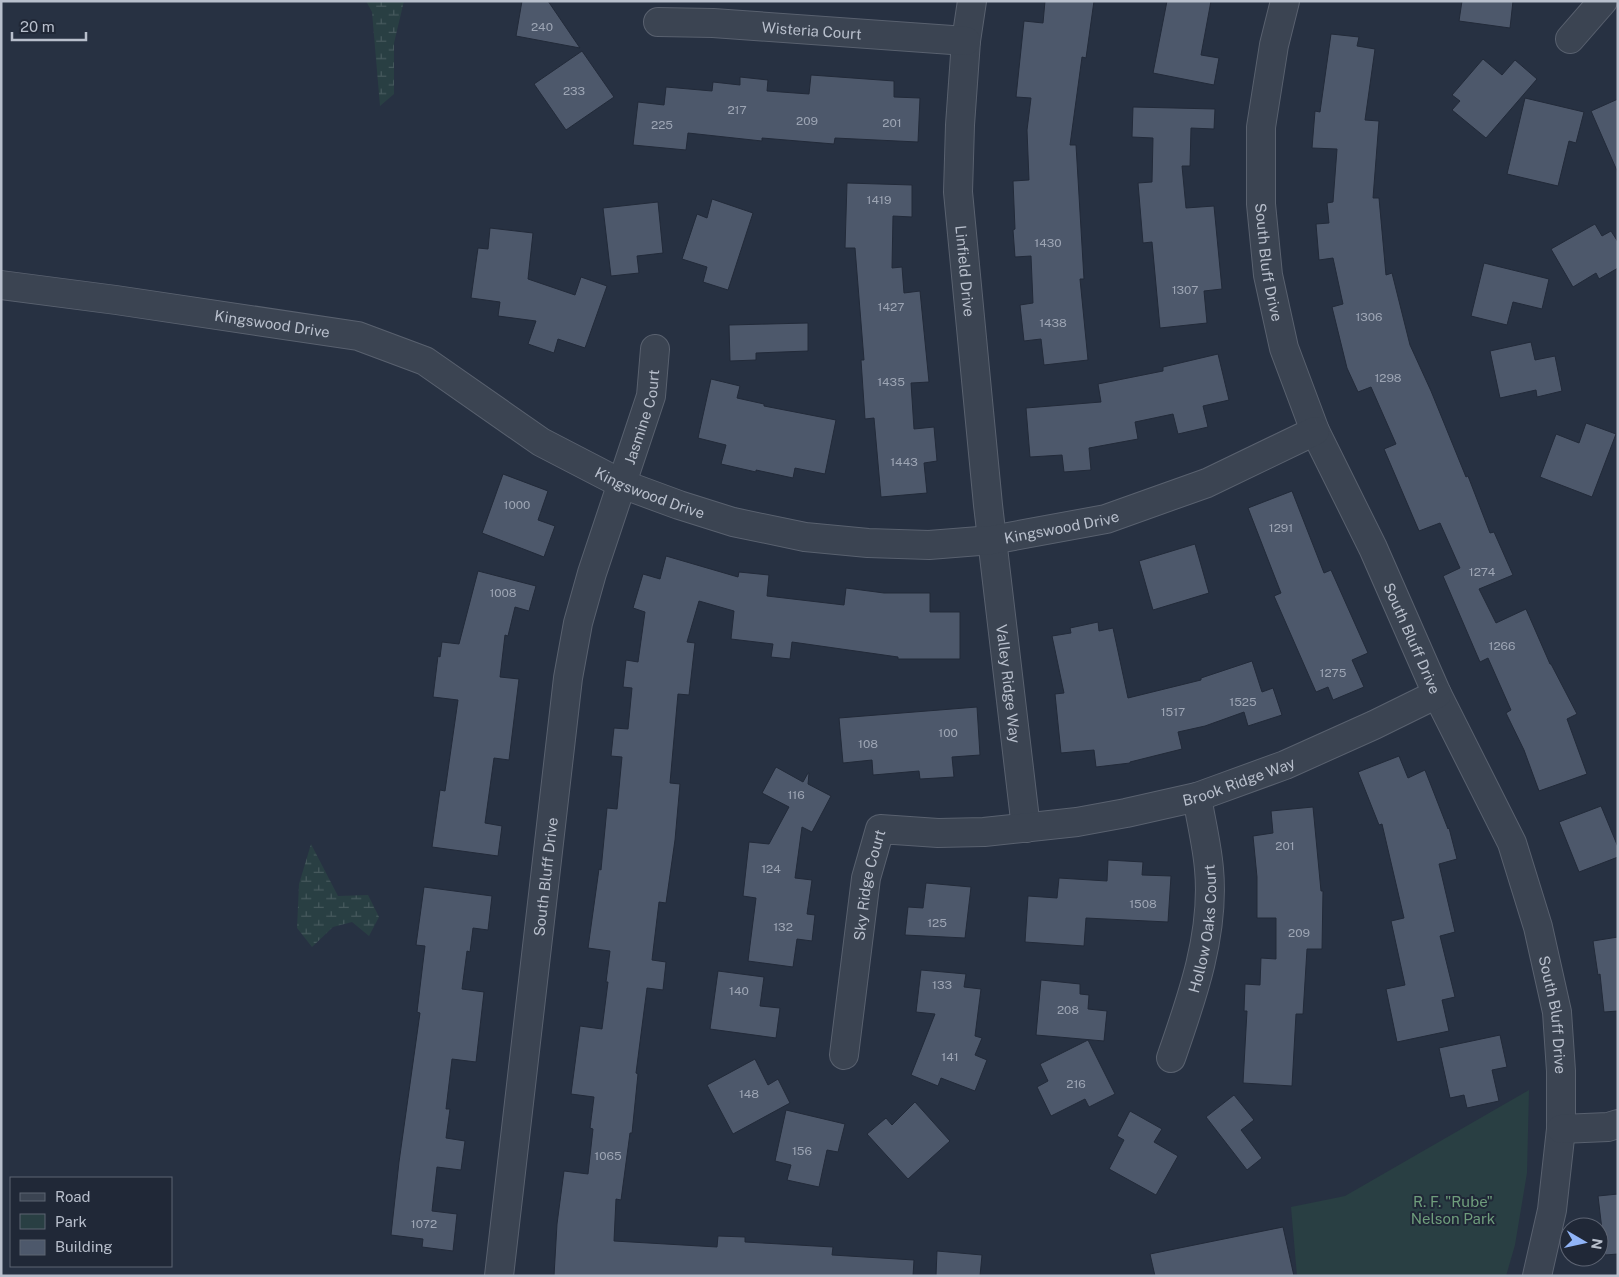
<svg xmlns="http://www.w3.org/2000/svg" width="1619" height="1277" font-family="'Public Sans',sans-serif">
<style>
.green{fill:#293f43}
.wetland{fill:url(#wetland-marsh)}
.building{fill:#4d586b;stroke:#222a39}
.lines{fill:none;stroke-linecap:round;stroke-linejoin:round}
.minor-casing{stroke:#59616f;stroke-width:30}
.minor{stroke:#3b4452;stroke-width:28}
.labels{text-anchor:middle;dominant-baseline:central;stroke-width:4;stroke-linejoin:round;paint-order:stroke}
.number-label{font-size:12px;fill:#9da5b4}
.street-label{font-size:15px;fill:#b8bfcc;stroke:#202837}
.park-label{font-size:15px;fill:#6f9d7c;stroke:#202837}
</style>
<defs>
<pattern id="wetland-marsh" width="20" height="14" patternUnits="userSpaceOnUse" patternTransform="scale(1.25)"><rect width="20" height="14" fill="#293f43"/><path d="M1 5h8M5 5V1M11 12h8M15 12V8" fill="none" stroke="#46595d"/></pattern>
</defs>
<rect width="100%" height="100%" fill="#273142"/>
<path class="green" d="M1529,1090l-2,83 -12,72 -9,31h-209l-6,-69 54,-11z"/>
<path class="wetland" d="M366,1h38l-10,42v51l-14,12 -8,-94z
M311,844l27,52 30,-1 11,22 -10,19 -17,-14 -19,5 -21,20 -15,-19 2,-44z"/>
<path class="building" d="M522,1h26l32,47 -64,-12z
M1045,1h49l-8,57 -4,-1 -12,88h6l8,134h-4l8,81 -44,5 -3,-26 -17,2 -4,-36 13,-2 -2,-47 -16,1 -2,-27 2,-1 -2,-48 16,-1 -2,-50 4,-32 -15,-1 8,-76 19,2z
M1167,1h44l-10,54 18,3 -5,27 -61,-12z
M1462,1h51l-3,27 -51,-7z
M1331,34l28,3 -2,9 18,3 -10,71 14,1 -6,77h6l7,77 6,-2 18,72 21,46 35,86 2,-1 22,57 4,-1 19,43 -34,14 17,34 30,-14 24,55h1l26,50 -10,5 20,55 -48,17 -15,-41 -18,-37 5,-3 -23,-52 -8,4 -37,-86 17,-8 -20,-45 -21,8 -35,-82 12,-5 -25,-57 -13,5 -11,-24 -15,-61 11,-3 -10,-46 -14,2 -3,-36 13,-1 -2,-20 6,-1 4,-53 -25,-1 3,-37 5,1z
M582,51l32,46 -48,33 -32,-46z
M1483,59l19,16 13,-15 22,19 -51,59 -34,-28 8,-9 -8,-6z
M811,75l83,6v16l26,1 -2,44 -83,-4 -1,6 -72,-6v3l-74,-8 -2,17 -53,-5 5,-43 26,3 2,-18 46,4 1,-9 27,3v-8l28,3 -1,11 42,3z
M1525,98l59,14 -8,31 -7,-2 -11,45 -51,-12z
M1618,99v74l-27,-62z
M1133,107l82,2 -1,20 -23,-1 -1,38h-8l4,42 28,-2 8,83 -18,2 3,32 -47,5 -8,-86 -9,1 -5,-60 14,-1 1,-44 -21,-1z
M847,183l65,2v32l-19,-1 -1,52 10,-1 2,26 16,-2 9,91 -18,1 3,46 20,-2 3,34 -13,2 3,30 -46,4 -7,-79 -9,1 -4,-59h3l-9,-112h-10z
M712,199l41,14 -25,77 -25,-8 4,-15 -25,-8 15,-45 10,4z
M658,202l5,51 -26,3 2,17 -28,3 -8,-68z
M1595,224l7,12 9,-5 7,11v26l-19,11 -3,-6 -23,14 -22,-38z
M490,228l43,5 -5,46 47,16 6,-18 26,9 -22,62 -27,-9 -4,14 -26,-9 8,-23 -38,-5 2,-14 -29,-4 7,-50 10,1z
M1484,263l65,16 -7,30 -29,-7 -6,23 -36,-9z
M808,323v28l-52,2v7l-26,1 -1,-36z
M1531,342l4,18 20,-4 7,35 -25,6 -1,-7 -36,8 -10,-47z
M1218,354l11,46 -26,6 5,21 -30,7 -5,-20 -38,8 3,17 -49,9 2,22 -27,2 -2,-17 -32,2 -4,-49 75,-6 -3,-18 65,-13v-4z
M711,379l29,7 -3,12 27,6v2l72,14 -11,54 -30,-6 -2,10 -37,-8v2l-35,-8 5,-19 -28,-7z
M1586,423l30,11 -24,63 -52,-20 16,-43 23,9z
M503,474l45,17 -10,29 17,6 -11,31 -62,-24z
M1292,491l32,82 7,-3 37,83 -16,7 12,27 -31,13 -5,-13 -12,5 -42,-96 7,-3 -33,-85z
M1195,544l14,49 -56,17 -14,-49z
M666,556l72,21 1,-5 30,3 -2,21 77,9 2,-17 38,5h46v19h30v47h-62v-2l-106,-15 -2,17 -19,-2 2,-13 -42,-5 3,-28 -35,-10 -12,41 8,1 -6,52 -11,-1 -8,89 10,1 -5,56 -9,63 -7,-1 -7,58 14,2 -3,28 -16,-2 -11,85 2,1 -6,59h-2l-9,67 -5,-1 -2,42 103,6 1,-11 27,1v5l88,5 -1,8 82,5 -1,16h-359l3,-52 7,-53 24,3 5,-45 -3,-1 4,-31 -23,-3 9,-68 22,3 6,-47h-2l4,-31 -22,-3 11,-79 2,1 6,-62 10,1 5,-52 -11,-1 3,-28 14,1 4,-41 -9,-1 3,-27 12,2 7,-50 -12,-4 10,-34 17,5z
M478,571l58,15 -7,25 -14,-4 -7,29 -3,-1 -5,42 19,2 -10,81 -15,-2 -9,65 17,3 -4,30 -66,-9 8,-57 5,1 13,-91 -25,-3 5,-41 2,1 2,-15 17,2z
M1098,622l1,9 14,-3 15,70 73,-18v-2l51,-17 10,31 11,-4 9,27 -34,11 -4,-14 -39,14 -27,6 4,17 -52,13v1l-34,4 -2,-17 -33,3 -6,-59 9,-1 -12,-57 19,-3 -1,-5z
M977,707l3,48 -28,2 2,20 -34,2 -1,-8 -46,4 -1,-15 -29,3 -4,-45z
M1399,756l9,22 17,-8 23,59 1,-1 8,31 -18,5 16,68 -15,4 15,61 -13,3 7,31 -52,11 -11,-53 19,-4 -14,-64 13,-3 -22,-94 -3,1 -21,-53z
M776,767l27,15 5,-9h1l-1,11 23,12 -19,36 -10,-5 -7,51 17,2 -5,34 8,1 -3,26 -15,-2 -4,28 -45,-6 8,-63 -13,-2 6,-54 20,2 20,-37 -27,-14z
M1601,806l17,41v10l-39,15 -20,-50z
M1313,807l8,84h2l-1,58h-15l-4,65h-7l-4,72 -49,-3 4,-72h-3l1,-27 15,1 1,-27 15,1v-41h-19v-41l-4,-41 20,-3 -2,-22z
M1108,860l35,2 -1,13 29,1 -3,46 -82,-4 -2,28 -59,-4 3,-46 29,2 2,-20 48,3z
M926,883l45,4 -6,51 -60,-3 3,-28 15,1z
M424,887l68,9 -4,34 -15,-2 -3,24 -3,-1 -5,38 22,3 -8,70 -24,-3 -6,50h4l-4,29 19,3 -4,29 -24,-3 -5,44 25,3 -4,37 -31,-4 1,-8 -32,-4 8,-73 21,-149 -3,-1 8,-66 -9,-1z
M1618,937v74l-14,1 -4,-38 -2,1 -5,-34z
M921,970l45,4 -2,13 17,2 -6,47 7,2 -7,17 12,5 -12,31 -34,-13 -3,8 -27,-11 24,-61 -19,-2z
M718,971l46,6 -4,29 20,2 -4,30 -66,-9z
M1041,980l39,4v10l9,1 -1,14 19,2 -3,30 -68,-6z
M1500,1035l7,32 -15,3 7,31 -32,7 -3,-13 -14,3 -11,-50z
M1088,1040l27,54 -26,13 -4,-8 -34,17 -14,-29 11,-6 -8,-17z
M755,1059l13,26 10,-6 12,24 -57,31 -26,-49z
M1234,1095l20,25 -13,10 21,28 -15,12 -41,-53z
M915,1102l35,39 -42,38 -41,-45 19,-16 6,7z
M786,1110l59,14 -7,28 -11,-2 -8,37 -32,-7 4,-15 -16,-4z
M1130,1111l32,18 -8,13 24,14 -22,39 -47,-26 15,-29 -7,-4z
M1618,1194v60l-13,1 -7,-59z
M1283,1227l11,49h-139l-5,-22z
M937,1251l45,4 -2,21h-44z"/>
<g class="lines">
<g class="minor-casing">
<g id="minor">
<path id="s1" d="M972,1l-6,40 -6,84 -2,67 30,313 38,323"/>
<path id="s2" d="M1285,1l-11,44 -13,82v77l7,71 16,73 31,83 58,117 64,146 75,149 26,84 19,85 4,59v58l-9,81 -15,66"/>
<path id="s3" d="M658,22l55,1 253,18"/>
<path d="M1570,39l33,-38"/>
<path id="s4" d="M1,285l115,15 242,36 67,25 116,81 81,42 57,21 54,17 72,15 63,6 61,2 63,-5 114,-21 101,-36 108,-52"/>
<path id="s5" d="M844,1055l22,-177 14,-49 58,4 46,-1 93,-10 49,-9 71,-16 88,-32 89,-40 63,-31"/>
<path id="s6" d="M1171,1058c21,-60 44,-125 38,-189 -2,-24 -8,-48 -12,-72"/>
<path d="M1561,1129l47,-2 10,-3"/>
<path id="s7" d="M499,1276l69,-598 10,-55 14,-50 59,-177 4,-47"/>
</g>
</g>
<use href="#minor" class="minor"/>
</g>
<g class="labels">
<g class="number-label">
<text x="542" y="27">240</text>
<text x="574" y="91">233</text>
<text x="737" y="110">217</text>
<text x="807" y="121">209</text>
<text x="892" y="123">201</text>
<text x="662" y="125">225</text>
<text x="879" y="200">1419</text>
<text x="1048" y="243">1430</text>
<text x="1185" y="290">1307</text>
<text x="891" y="307">1427</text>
<text x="1369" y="317">1306</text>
<text x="1053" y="323">1438</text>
<text x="1388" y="378">1298</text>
<text x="891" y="382">1435</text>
<text x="904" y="462">1443</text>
<text x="517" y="505">1000</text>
<text x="1281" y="528">1291</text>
<text x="1482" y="572">1274</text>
<text x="503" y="593">1008</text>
<text x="1502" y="646">1266</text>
<text x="1333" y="673">1275</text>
<text x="1243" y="702">1525</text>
<text x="1173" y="712">1517</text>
<text x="948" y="733">100</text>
<text x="868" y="744">108</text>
<text x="796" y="795">116</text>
<text x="1285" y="846">201</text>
<text x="771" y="869">124</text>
<text x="1143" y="904">1508</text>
<text x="937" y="923">125</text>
<text x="783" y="927">132</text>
<text x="1299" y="933">209</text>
<text x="942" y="985">133</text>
<text x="739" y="991">140</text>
<text x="1068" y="1010">208</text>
<text x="950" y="1057">141</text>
<text x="1076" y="1084">216</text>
<text x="749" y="1094">148</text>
<text x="802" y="1151">156</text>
<text x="608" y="1156">1065</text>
<text x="424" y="1224">1072</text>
</g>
<g class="street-label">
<text stroke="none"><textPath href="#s3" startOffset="154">Wisteria Court</textPath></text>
<text stroke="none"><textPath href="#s2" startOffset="264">South Bluff Drive</textPath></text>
<text stroke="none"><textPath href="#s1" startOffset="271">Linfield Drive</textPath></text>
<text stroke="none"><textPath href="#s4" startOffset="274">Kingswood Drive</textPath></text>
<text stroke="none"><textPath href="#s7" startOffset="874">Jasmine Court</textPath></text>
<text stroke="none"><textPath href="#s4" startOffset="694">Kingswood Drive</textPath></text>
<text stroke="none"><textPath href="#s4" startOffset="1114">Kingswood Drive</textPath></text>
<text stroke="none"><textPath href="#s2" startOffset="669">South Bluff Drive</textPath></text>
<text stroke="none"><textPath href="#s1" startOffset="686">Valley Ridge Way</textPath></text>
<text stroke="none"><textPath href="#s5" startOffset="594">Brook Ridge Way</textPath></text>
<text stroke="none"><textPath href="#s7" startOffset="402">South Bluff Drive</textPath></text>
<text stroke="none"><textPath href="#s5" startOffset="172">Sky Ridge Court</textPath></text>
<text stroke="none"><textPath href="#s6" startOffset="134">Hollow Oaks Court</textPath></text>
<text stroke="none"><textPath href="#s2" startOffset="1074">South Bluff Drive</textPath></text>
</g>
<g class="park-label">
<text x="1453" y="1201">R. F. "Rube"<tspan x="1453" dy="17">Nelson Park</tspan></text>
</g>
</g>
<rect width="1619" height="1277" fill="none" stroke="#b8bfcc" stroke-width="5"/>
<rect x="10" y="1177" width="162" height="90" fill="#202837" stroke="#5d6473"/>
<rect x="20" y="1193" width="25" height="8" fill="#3b4452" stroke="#5d6473"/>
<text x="55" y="1202" font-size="15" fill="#b8bfcc">Road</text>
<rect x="20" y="1214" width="25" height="15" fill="#293f43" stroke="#5d6473"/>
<text x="55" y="1227" font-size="15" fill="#b8bfcc">Park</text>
<rect x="20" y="1240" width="25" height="15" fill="#4d586b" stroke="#5d6473"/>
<text x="55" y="1252" font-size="15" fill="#b8bfcc">Building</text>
<g transform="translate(1584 1242) rotate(99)"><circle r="24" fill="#202837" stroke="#5d6473"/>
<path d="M0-4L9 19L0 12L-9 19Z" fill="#91b5f8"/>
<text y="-8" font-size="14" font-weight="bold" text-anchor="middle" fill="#b8bfcc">N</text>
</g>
<path d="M12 32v8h74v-8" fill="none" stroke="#b8bfcc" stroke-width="2.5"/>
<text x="20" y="32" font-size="15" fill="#b8bfcc" stroke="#202837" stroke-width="4" paint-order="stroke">20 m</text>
</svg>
